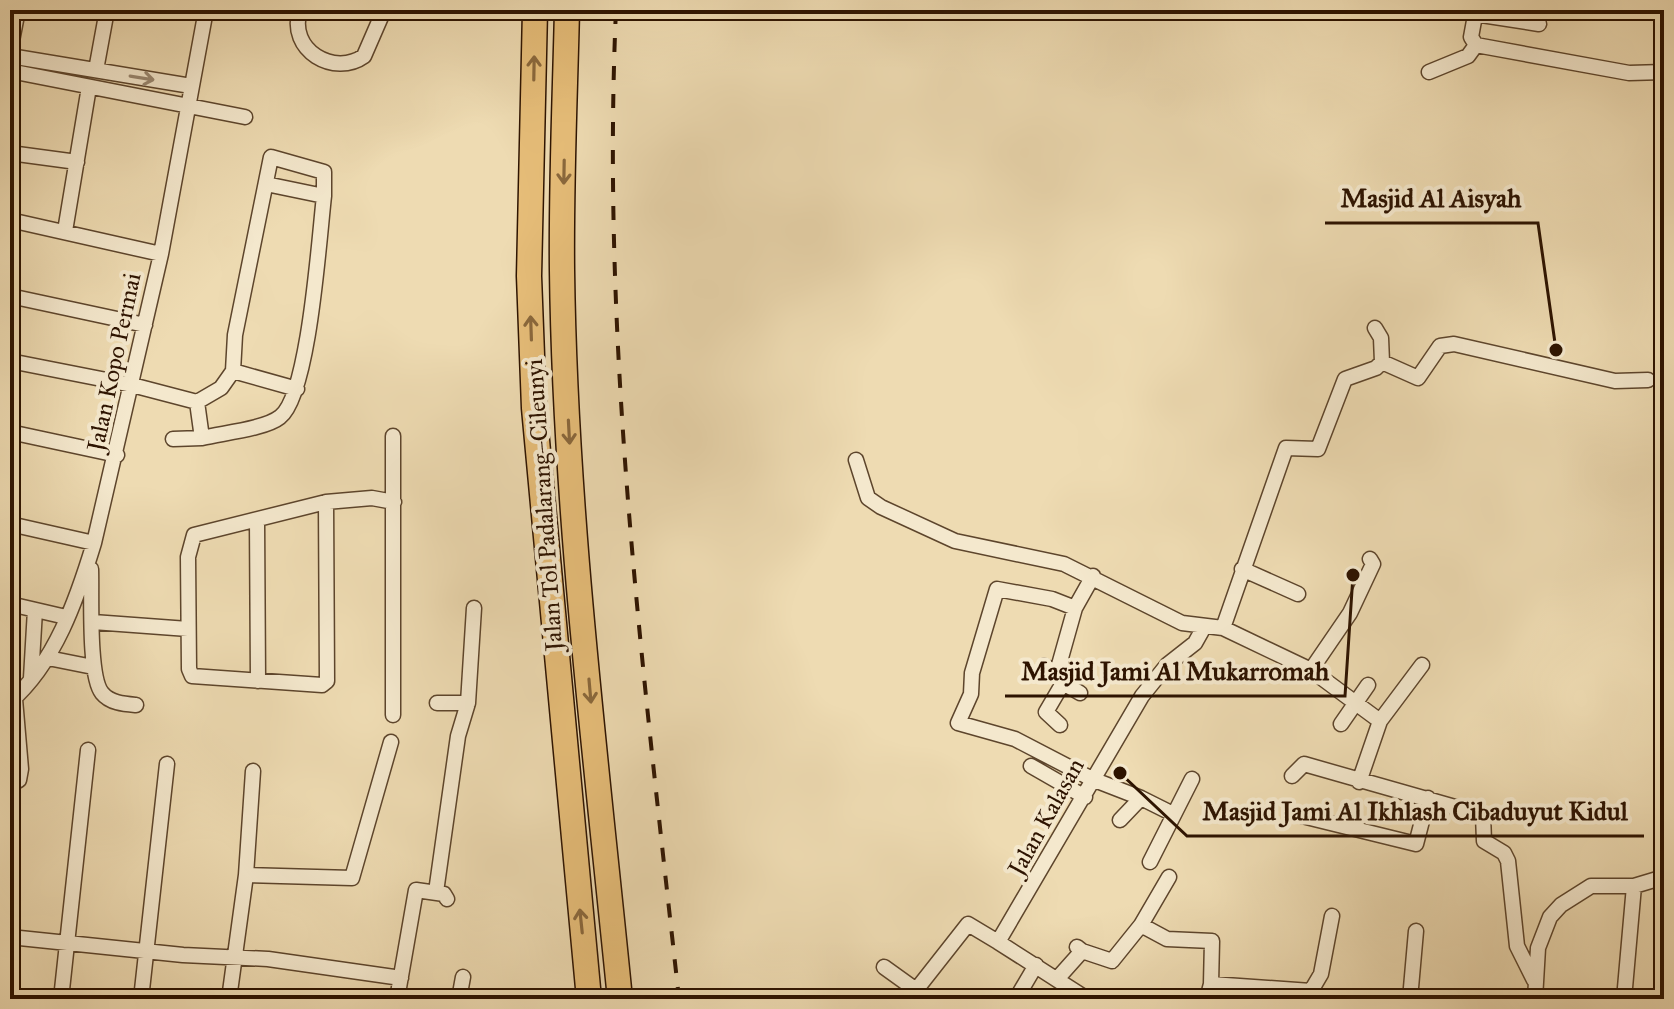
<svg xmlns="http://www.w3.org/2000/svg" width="1674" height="1009" font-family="'IM FELL Great Primer',serif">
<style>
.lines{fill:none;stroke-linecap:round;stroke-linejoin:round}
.street-casing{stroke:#5d452c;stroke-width:17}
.highway-casing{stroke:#2d1300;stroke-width:27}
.street{stroke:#f4e8cd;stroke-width:14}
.highway{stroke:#e7be79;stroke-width:24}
.rail{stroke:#2d1300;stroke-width:4;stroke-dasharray:14 14;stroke-linecap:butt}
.oneway{stroke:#8a683c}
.oneway2{stroke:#9a8871}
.labels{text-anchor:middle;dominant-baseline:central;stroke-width:8;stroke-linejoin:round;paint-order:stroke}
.street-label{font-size:24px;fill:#2d1300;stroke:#f4e8cd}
.leader{fill:none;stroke:#2d1300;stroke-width:3}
.callout-dot{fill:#2d1300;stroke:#f4e8cd;stroke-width:3}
.callout-label{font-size:26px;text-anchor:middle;font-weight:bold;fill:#2d1300;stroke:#f4e8cd;stroke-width:8;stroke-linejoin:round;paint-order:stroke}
</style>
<rect width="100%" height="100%" fill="#eedbb2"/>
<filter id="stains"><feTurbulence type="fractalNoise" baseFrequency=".0025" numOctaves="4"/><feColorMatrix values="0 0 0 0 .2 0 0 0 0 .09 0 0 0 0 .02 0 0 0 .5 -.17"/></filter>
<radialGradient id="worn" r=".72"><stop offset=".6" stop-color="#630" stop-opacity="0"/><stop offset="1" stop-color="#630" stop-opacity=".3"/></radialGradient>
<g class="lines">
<g class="street-casing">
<path id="street" d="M300,10c-13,41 35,67 64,46l20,-46
M1476,10l-5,27 5,8 153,28 35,-1
M1475,14l64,10
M10,51l8,-41
M10,56l181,30
M96,70l11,-60
M10,71l235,46
M1429,72l39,-16 8,-11
M10,153l67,9
M266,184l58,12
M10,220l151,34
M65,231l24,-144
M10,296l135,29
M1375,328l6,10 1,24
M10,361l122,24 65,17 24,-14 12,-17 2,-36 36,-178 53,15v24c-5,43 -15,199 -44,221 -15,12 -58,16 -78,21l-5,-36
M233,371l64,18
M10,432l107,23
M393,436v279
M173,439l29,-1
M856,460l12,38 13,9 74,34 109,23 118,59 41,5 88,42 69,51
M326,502l1,179 -5,4 -130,-9 -3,-7 -1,-112 6,-22 132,-33 46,-4 22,4
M257,520l1,161
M10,524l84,19
M91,569c1,24 -3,107 11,124 8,10 22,11 34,12
M1242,569l56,25
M10,604l56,13
M1075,608l-23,-9 -55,-10 -25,84 -1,21 -13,29 57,16 77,40 49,19
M93,622l95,7
M1223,628l63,-180 32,1 27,-70 31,-11 6,-6 36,16 22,-32 14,-2 161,37 33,-1
M48,658l45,9
M1044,666l22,12 -3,5 17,10
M1311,670l39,-57 23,-49 -3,-5
M1057,672l18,-64 18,-32
M31,678l4,-68
M10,702c45,-39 67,-103 84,-159l67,-289 45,-244
M437,703h31
M1341,724l27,-39
M1060,725l-14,-13 17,-29
M1031,766l54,31
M1292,776l12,-12 179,51 1,26 20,12 4,8 9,85 17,34
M1359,782l21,-61 42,-56
M10,785l9,-5 2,-11 -6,-70 -5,-1
M1294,814l122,30 12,-46
M1120,820l21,-22 32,16
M1150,862l42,-83
M246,875l106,3 39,-136
M436,892l22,-156 10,-33 6,-95
M1141,925l26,14 45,2 -1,43 -4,15
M10,937l173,18 85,4 133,19
M1082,951l30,10 29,-36 28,-48
M884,967l32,23
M1057,979l25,-28 -5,-4
M1211,984l100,7 10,-17 11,-58
M61,999l27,-249
M141,999l26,-235
M229,999l17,-124 7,-104
M397,999l19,-109 28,4 3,5
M459,999l4,-22
M909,999l59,-75 30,18
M1016,999l20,-34
M1087,999l-89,-57 144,-246 25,-31 28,-22 9,-16
M1410,999l6,-68
M1535,999l3,-51 12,-31 11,-12 30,-19h43l30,-9
M1624,999l10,-113"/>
</g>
<g class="highway-casing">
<path id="highway" d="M535,10l-6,266 5,132 55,591
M567,10c-2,86 -6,173 -5,260 3,243 34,487 58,729"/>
</g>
<use href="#street" class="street"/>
<use href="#highway" class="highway"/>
<path class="rail" d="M616,10c-15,331 27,660 63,989"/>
</g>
<defs><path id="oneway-shaft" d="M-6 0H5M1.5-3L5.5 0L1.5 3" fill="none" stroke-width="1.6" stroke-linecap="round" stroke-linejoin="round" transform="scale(2)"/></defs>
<g class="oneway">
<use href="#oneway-shaft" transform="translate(534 68) rotate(-89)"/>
<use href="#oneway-shaft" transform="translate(564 172) rotate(91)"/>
<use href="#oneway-shaft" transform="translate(531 328) rotate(-92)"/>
<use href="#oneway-shaft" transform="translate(569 432) rotate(87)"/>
<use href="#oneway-shaft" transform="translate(590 691) rotate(85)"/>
<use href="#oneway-shaft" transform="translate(581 921) rotate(-96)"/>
</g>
<use class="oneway2" href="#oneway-shaft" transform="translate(142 78) rotate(9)"/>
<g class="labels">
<g class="street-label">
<text transform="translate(114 362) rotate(-78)">Jalan Kopo Permai</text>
<text transform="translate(544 505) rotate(-94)">Jalan Tol Padalarang–Cileunyi</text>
<text transform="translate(1046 817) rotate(-61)">Jalan Kalasan</text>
</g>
</g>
<path class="leader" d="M1556 350L1538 223H1325M1353 575L1345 696H1005M1120 773L1187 836H1644"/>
<g class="callout-dot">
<circle cx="1556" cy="350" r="8"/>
<circle cx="1353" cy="575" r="8"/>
<circle cx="1120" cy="773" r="8"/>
</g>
<g class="callout-label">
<text x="1431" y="207">Masjid Al Aisyah</text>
<text x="1175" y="680">Masjid Jami Al Mukarromah</text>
<text x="1415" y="820">Masjid Jami Al Ikhlash Cibaduyut Kidul</text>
</g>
<rect width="1674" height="1009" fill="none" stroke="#eedbb2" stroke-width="40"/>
<rect x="12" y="12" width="1650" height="985" fill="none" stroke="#2d1300" stroke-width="4"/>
<rect x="20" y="20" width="1634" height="969" fill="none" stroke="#2d1300" stroke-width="2"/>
<rect width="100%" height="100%" filter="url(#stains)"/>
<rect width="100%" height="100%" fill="url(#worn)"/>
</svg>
